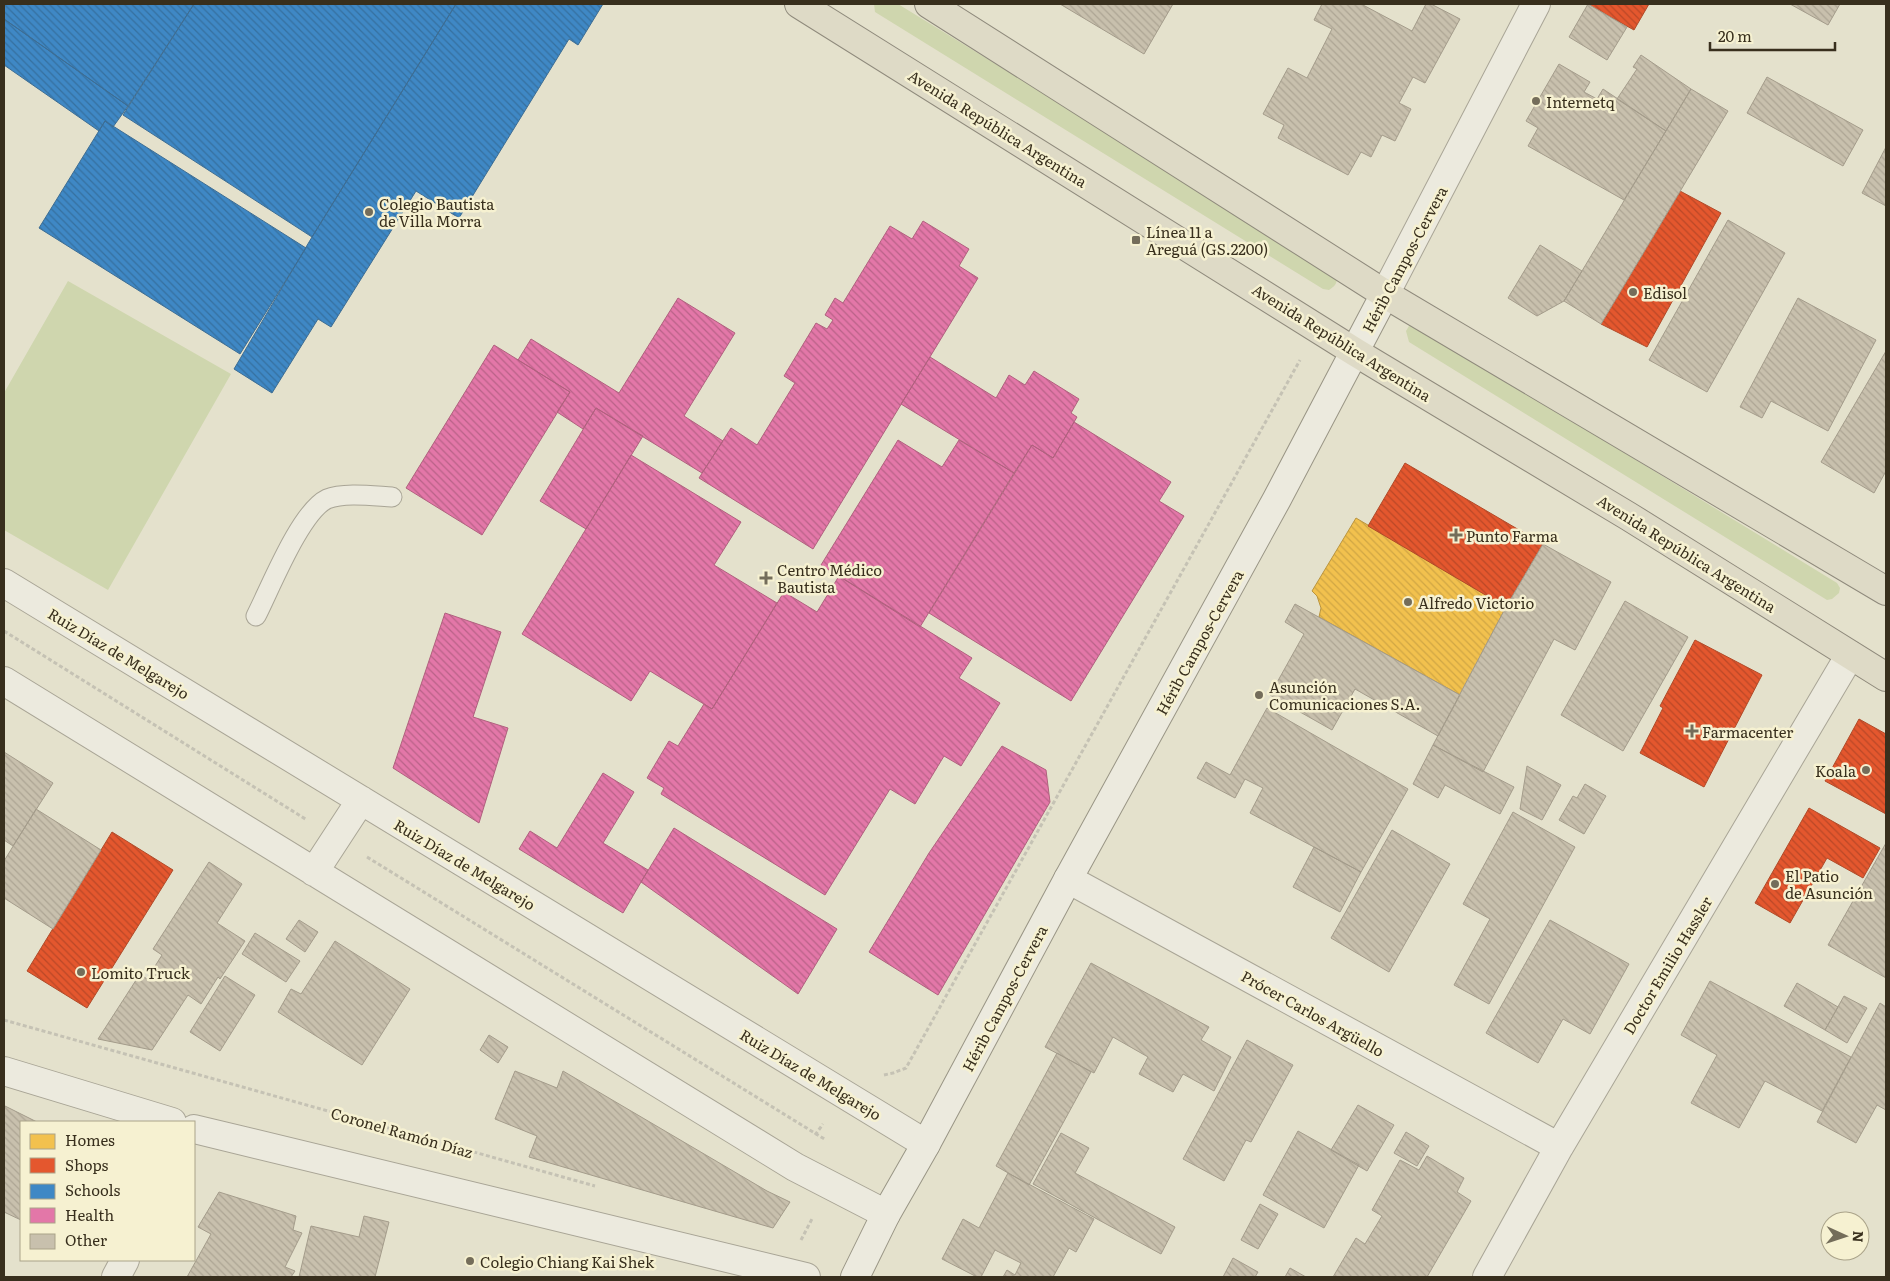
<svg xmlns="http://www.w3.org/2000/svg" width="1890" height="1281" font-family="Literata,serif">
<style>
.green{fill:#cfd6ae}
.homes{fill:url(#homes-back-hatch);stroke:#ba953f}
.shops{fill:url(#shops-back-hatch);stroke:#b04b29}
.schools{fill:url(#schools-back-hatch);stroke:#3d6d93}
.health{fill:url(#health-back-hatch);stroke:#b0617e}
.building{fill:url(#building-back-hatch);stroke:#a49c8b}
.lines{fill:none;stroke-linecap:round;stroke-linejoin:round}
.service-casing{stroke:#a9a596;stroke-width:21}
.minor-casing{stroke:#a9a596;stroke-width:30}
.tertiary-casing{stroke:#a9a596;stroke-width:30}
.secondary-casing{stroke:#999585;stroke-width:30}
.trunk-casing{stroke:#8f8a7c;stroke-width:30}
.path{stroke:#c5c2b4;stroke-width:3;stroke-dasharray:4 2.5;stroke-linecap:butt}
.service{stroke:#eceade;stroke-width:19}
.minor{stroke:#eceade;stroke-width:28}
.tertiary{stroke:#eceade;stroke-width:28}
.secondary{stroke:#eceade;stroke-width:28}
.trunk{stroke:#dedac6;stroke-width:28}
.poi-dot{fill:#746d5a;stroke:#f6f1d1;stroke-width:2}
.labels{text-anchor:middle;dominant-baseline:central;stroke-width:5;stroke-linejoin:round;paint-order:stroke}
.poi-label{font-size:15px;fill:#382f1d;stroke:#f6f1d1;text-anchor:start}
.street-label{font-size:15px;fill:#382f1d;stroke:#f6f1d1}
</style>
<defs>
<pattern id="homes-back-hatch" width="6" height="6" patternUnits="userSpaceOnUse" patternTransform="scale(1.25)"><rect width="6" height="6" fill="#f2c14e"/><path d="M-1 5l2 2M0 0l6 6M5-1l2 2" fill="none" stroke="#d0a644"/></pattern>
<pattern id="shops-back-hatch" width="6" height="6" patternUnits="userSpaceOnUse" patternTransform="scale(1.25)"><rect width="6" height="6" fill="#e4572e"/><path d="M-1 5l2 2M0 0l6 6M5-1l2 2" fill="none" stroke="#ba4827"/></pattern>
<pattern id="schools-back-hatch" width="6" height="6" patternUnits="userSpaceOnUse" patternTransform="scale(1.25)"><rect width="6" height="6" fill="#3f88c5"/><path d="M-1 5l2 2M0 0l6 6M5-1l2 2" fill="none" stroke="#36709f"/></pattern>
<pattern id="health-back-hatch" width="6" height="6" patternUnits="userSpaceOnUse" patternTransform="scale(1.25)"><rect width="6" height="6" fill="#e377a8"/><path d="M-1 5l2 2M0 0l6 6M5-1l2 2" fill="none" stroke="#b96288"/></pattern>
<pattern id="building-back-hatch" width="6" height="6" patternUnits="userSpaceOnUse" patternTransform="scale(1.25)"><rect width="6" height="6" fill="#c8c0ad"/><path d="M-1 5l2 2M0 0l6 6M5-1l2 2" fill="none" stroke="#ada594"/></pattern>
</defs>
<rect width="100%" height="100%" fill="#e4e1cc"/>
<path class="green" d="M874,4h24l436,268c5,8 3,13 -5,18l-6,-1 -448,-277z
M68,281l163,93 -123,216 -104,-60v-137z
M1416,325l421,258 3,5 -1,5 -7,6 -5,1 -418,-258 -3,-11 3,-5z"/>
<path class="homes" d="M1356,518l150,89 -46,88 -141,-78 2,-9 -4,-12 -5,-5z"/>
<path class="shops" d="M1587,4h62l-15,26z
M1680,191l41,22 -74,134 -46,-23z
M1405,463l138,81 -37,63 -138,-81z
M1695,640l67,35 -58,112 -64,-34 23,-45 -3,-2z
M1859,719l27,15v80l-61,-33z
M1809,808l71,40 -17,30 -36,-20 -37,65 -35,-20z
M112,832l61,38 -86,138 -60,-37z"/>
<path class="schools" d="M4,4h190l-66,102 -124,-87z
M194,4h262l-144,233 -189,-122z
M456,4h147l-25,41 -9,-6 -110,179 -43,-27 -85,136 -13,-8 -46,74 -38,-24 78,-132z
M4,19l124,87 -15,21 -8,-6 -6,10 -95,-66z
M105,121l201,127 -66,106 -201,-126z"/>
<path class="health" d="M923,221l46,28 -10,17 19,12 -165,271 -114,-71 32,-50 26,17 38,-62 -11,-7 32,-53 11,6 6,-9 -8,-5 10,-17 8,5 47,-77 22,13z
M678,298l57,35 -51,83 39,25 -21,32 -106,-65 -13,21 -26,-17 13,-20 -52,-32 13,-21 88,54z
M494,345l76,47 -88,143 -76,-47z
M930,357l66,41 13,-23 16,10 9,-14 45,28 -8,14 6,4 -24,41 -21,-13 -18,28 -113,-69z
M596,408l47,28 -57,93 -46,-28z
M1074,422l97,60 -12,19 25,15 -113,185 -142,-88 103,-168 21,13z
M898,440l44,27 17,-27 55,33 -94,154 -99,-62z
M631,455l110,67 -27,43 63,38 -65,106 -62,-38 -19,30 -109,-67z
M839,576l133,82 -13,20 41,25 -39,63 -17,-10 -29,48 -25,-15 -65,106 -164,-101 3,-6 -17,-10 22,-37 9,5 26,-42 8,5 72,-117 33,20z
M445,613l56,19 -28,85 35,11 -29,95 -86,-55z
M1002,746l44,24 4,32 -112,193 -69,-43 60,-99z
M603,773l31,19 -31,51 45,27 -25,43 -104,-64 11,-18 27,17z
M674,828l163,101 -39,65 -157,-112z"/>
<path class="building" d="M1060,4h113l-29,50z
M1322,4h42l-1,1 49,26 14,-27h5l29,15 -35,64 -12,-6 -14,26 12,6 -16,32 -13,-6 -11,22 -10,-5 -13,23 -70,-37 6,-13 -21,-11 25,-46 19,10 25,-49 -18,-9z
M1588,4l39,23 -20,33 -38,-23z
M1790,4h50l-12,21z
M1641,55l50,34 -25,42 -49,-32 20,-30 -4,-2z
M1559,64l31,18 -6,10 13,7 6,-10 63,42 -42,69 -96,-54 10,-18 -12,-7z
M1767,77l96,53 -20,36 -96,-53z
M1691,89l37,22 -127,213 -37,-23z
M1886,147v59l-24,-13z
M1728,220l57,33 -78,139 -58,-32z
M1540,245l42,26 -18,30 -27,15 -29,-18z
M1798,298l78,42 -48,91 -57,-30 -9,17 -22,-11z
M1886,351v120l-12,22 -53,-31z
M1543,544l68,38 -36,68 -21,-11 -71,133 -50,-27 73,-138z
M1625,601l63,36 -65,114 -62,-36z
M1295,604l165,91 -22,41 -83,-47 -23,41 -62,-35 34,-61 -19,-12z
M1267,708l141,81 -47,83 -111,-59 13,-25 -18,-9 -10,19 -38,-20 9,-16 24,13z
M1433,745l81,42 -14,27 -55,-29 -7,13 -25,-14z
M4,752l49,31 -40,63 -9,-6z
M1527,766l34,19 -19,35 -22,-11z
M1585,784l21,12 -22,38 -25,-14 14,-24 4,2z
M36,809l65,41 -48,79 -49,-31v-37z
M1513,812l62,35 -86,157 -35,-19 36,-66 -27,-15z
M1392,830l58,34 -61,108 -58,-34z
M1886,843v135l-58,-33z
M1314,847l47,25 -21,40 -47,-25z
M209,862l33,22 -25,39 28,18 -25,38 -2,-2 -17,27 -13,-9 -36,55 -54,-11 42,-65 7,5 15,-24 -9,-6z
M299,920l19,12 -13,20 -19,-13z
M1550,920l79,44 -39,70 -27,-15 -25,44 -52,-30z
M255,933l45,28 -14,21 -44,-28z
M335,941l75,48 -48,76 -84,-53 13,-23 10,5z
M1091,963l118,64 -8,13 30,17 -17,34 -31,-17 -10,18 -34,-18 9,-17 -35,-20 -19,36 -49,-26z
M225,976l30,19 -35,56 -30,-19z
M1710,981l141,76 -29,54 -57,-30 -26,47 -48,-25 26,-48 -36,-20z
M1797,983l41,24 -13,23 -41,-24z
M1844,996l23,12 -20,35 -22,-13z
M1880,1003l6,4v103l-9,-5 -21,38 -39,-21z
M489,1035l19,12 -10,16 -18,-13z
M1247,1040l46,25 -42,77 -5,-2 -22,41 -41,-22z
M1057,1053l34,19 -62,113 -33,-19z
M515,1071l42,17 6,-17 204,120 23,11 -17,26 -244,-71 8,-21 -42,-17z
M1358,1105l36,20 -27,46 -36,-21z
M5,1106l32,16h-16v98l-17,-8v-103z
M1298,1131l61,34 -35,63 -61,-33z
M1406,1132l23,14 -12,20 -23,-13z
M1061,1133l28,15 -14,25 100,54 -14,27 -128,-70z
M1427,1156l37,22 -7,14 14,9 -44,76h-94l23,-39 9,6 17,-28 -10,-6 28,-50 19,10z
M1008,1173l86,46 -18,33 -7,-4 -16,29h-50l4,-7 8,5 6,-12 -26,-13 -14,27h-4l-35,-18 21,-40 16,9z
M219,1192l77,24 -3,14 9,3 -17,34 10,4 -4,6h-104l24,-43 -13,-7z
M1260,1204l18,10 -20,35 -17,-9z
M364,1216l25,6 -14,55h-76l12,-51 48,11z
M1233,1258l25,14 -3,5h-32z
M1290,1268l16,9h-21z"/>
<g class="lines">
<g class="service-casing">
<path id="service" d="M256,616c14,-27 44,-104 71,-117 17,-7 47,-3 65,-2"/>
</g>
<g class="minor-casing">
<path id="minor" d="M4,583l922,561
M4,681l791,486 91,47
M314,872l47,-72
M1068,879l491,268
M4,1071l168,51
M194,1129l612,148
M116,1277l9,-17
M1487,1277l72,-130 291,-492"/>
</g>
<g class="tertiary-casing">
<path id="tertiary" d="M1385,294l151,-290"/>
</g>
<g class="secondary-casing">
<path id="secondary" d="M855,1277l31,-63 40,-70 142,-265 209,-380 108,-205"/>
</g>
<g class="trunk-casing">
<path id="trunk" d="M799,4l556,348 273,164 258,161
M929,4l456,290 501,297"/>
</g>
<path class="path" d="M4,631l303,189
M367,857l459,283
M4,1020l591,166
M884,1075l9,-2 13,-5 394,-708
M815,1135l8,-11
M801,1240l12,-23"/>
<use href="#service" class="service"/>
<use href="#minor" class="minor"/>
<use href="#tertiary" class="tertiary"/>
<use href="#secondary" class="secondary"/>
<use href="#trunk" class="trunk"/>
</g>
<g class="poi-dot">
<circle cx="1536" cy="101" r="5"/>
<circle cx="369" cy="212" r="5"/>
<rect x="1131" y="235" width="10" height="10" rx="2.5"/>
<circle cx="1633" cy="292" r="5"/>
<path d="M1453.5 527.5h5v5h5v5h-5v5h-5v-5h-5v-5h5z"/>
<path d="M763.5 570.5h5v5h5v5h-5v5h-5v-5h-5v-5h5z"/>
<circle cx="1408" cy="602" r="5"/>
<circle cx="1259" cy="695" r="5"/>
<path d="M1689.5 723.5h5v5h5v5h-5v5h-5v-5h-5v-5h5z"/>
<circle cx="1866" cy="770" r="5"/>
<circle cx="1775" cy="884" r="5"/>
<circle cx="81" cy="972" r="5"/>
<circle cx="470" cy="1261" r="5"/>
</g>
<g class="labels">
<g class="poi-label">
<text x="1546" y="101">Internetq</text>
<text x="379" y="203">Colegio Bautista<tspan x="379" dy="17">de Villa Morra</tspan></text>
<text x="1146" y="231">Línea 11 a<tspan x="1146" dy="17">Areguá (GS.2200)</tspan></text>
<text x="1643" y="292">Edisol</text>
<text x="1466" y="535">Punto Farma</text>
<text x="777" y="569">Centro Médico<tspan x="777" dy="17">Bautista</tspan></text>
<text x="1418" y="602">Alfredo Victorio</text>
<text x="1269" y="686">Asunción<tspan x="1269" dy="17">Comunicaciones S.A.</tspan></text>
<text x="1702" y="731">Farmacenter</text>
<text x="1856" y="770" text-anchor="end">Koala</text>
<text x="1785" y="875">El Patio<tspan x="1785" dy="17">de Asunción</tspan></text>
<text x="91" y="972">Lomito Truck</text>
<text x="480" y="1261">Colegio Chiang Kai Shek</text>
</g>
<g class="street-label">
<text transform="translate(998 128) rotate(32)">Avenida República Argentina</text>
<text transform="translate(1404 259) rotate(-62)">Hérib Campos-Cervera</text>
<text transform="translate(1342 342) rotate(32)">Avenida República Argentina</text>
<text transform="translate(1687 553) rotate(32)">Avenida República Argentina</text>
<text transform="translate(1199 642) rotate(-61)">Hérib Campos-Cervera</text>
<text transform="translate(119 653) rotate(31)">Ruiz Díaz de Melgarejo</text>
<text transform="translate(465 864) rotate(31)">Ruiz Díaz de Melgarejo</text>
<text transform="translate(1667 965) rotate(-59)">Doctor Emilio Hassler</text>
<text transform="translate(1004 998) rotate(-62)">Hérib Campos-Cervera</text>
<text transform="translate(1313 1013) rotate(29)">Prócer Carlos Argüello</text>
<text transform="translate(811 1074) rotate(31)">Ruiz Díaz de Melgarejo</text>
<text transform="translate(402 1132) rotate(16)">Coronel Ramón Díaz</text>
</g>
</g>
<rect width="1890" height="1281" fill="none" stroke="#382f1d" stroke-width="10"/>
<rect x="20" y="1121" width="175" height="140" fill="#f6f1d1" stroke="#aaa389"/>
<rect x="30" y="1134" width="25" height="15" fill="#f2c14e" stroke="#aaa389"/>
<text x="65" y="1146" font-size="15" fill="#382f1d">Homes</text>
<rect x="30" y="1158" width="25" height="15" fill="#e4572e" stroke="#aaa389"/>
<text x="65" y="1171" font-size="15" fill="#382f1d">Shops</text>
<rect x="30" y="1184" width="25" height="15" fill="#3f88c5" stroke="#aaa389"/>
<text x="65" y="1196" font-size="15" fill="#382f1d">Schools</text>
<rect x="30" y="1208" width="25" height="15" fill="#e377a8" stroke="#aaa389"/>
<text x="65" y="1221" font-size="15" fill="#382f1d">Health</text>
<rect x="30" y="1234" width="25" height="15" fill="#c8c0ad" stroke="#aaa389"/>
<text x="65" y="1246" font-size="15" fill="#382f1d">Other</text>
<g transform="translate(1845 1236) rotate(93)"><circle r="24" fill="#f6f1d1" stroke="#aaa389"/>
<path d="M0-4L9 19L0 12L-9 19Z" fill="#746d5a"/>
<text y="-8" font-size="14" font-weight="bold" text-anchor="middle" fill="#382f1d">N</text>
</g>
<path d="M1710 42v8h125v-8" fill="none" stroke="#382f1d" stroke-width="2.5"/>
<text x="1718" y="42" font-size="15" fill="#382f1d" stroke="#f6f1d1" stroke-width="4" paint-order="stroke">20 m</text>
</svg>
